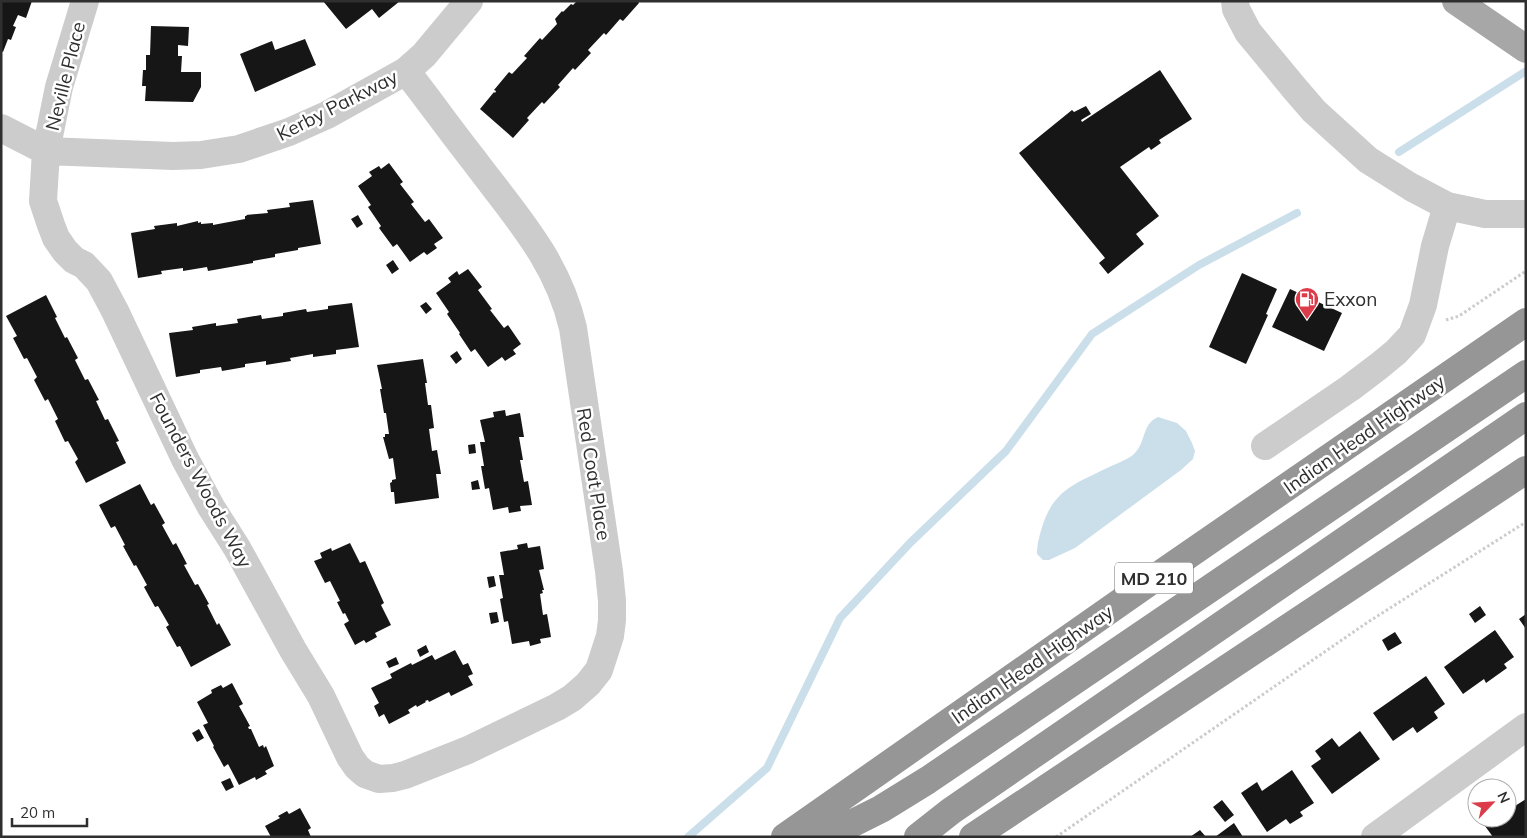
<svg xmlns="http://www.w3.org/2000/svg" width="1527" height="838" font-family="Mulish,sans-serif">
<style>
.water{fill:#cbdfea}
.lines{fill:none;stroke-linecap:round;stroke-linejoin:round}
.stream{stroke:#cbdfea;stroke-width:8}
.building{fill:#161616}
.path{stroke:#ccc;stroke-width:3;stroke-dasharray:2.5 2.5;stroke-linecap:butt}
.minor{stroke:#ccc;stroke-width:28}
.major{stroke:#a7a7a7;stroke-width:28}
.highway{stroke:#969696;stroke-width:28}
.labels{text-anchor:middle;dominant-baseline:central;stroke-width:5;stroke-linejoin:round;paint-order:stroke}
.shield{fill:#fff;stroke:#6d6d6d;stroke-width:1}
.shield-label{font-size:18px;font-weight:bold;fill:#2f2f2f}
.street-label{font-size:19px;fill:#2f2f2f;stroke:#fff}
.poi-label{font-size:19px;fill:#2f2f2f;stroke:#fff;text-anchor:start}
</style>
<rect width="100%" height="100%" fill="#fff"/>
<path class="water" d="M1158,417l19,6 9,8 6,12 3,8 -2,8 -12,11 -106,78 -26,12h-6l-6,-6c0,-11 3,-20 6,-30 12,-35 34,-41 64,-56 8,-4 20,-8 27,-14 13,-13 7,-29 24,-37z"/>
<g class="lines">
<path class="stream" d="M1399,152l127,-81
M688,837l79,-69 73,-150 70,-75 96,-92 86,-117 107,-69 98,-52"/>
</g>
<path class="building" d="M1,1h31l-6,17 -8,-3 -5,11 3,1 -5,13 -3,-1 -5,13 -2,-1z
M323,1h77l-21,17 -7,-9 -26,20z
M577,1h61l1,2 -16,18 -3,-2 -14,16 -2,-2 -16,17 3,3 -16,17 -2,-2 -15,17 2,2 -16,17 -2,-2 -15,16 2,2 -16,18 -33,-29 14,-17 1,1 1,-2 -2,-1 15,-18 3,2 15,-16 -3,-2 16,-18 2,2 15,-16 -2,-5 7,-8 1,1 8,-8 2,1z
M151,26l38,1 -1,19 -10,-1v11h4l-1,16h20v15l-8,15 -48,-1 1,-15h-4l1,-16h3v-15h4z
M305,39l11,26 -61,27 -15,-38 32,-13 3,9z
M1160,70l32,49 -33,21 2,3 -10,7 -2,-3 -29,20 39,49 -23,18 8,10 -36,30 -9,-11 6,-5 -86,-105 53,-43 2,2 12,-6 5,8 -10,6 1,2z
M389,163l14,19 -3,2 14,18 -3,2 14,18 4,-3 14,19 -9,6 3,4 -10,7 -3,-3 -14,10 -13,-18 -4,3 -14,-19 2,-2 -13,-19 3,-2 -13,-19 14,-10 -3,-4 10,-6 2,3z
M313,200l8,44 -23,4v2l-23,4v3l-22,4v2l-45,8 -1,-4 -24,4v-3l-22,3 1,3 -24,4 -7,-45 24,-4 -1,-3 23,-3v3l21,-5v2l3,-1v2l12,-1v2l32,-6v-3h2l-1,-1 22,-2 -1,-3 23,-3 -1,-4z
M358,215l5,9 -6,4 -6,-9z
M393,260l6,9 -7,5 -6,-9z
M468,269l14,18 -4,3 14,19 -2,1 14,18 4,-3 13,19 -8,6 3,4 -11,7 -3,-4 -14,10 -13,-18 -4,3 -12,-18 1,-1 -13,-19 2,-2 -13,-19 15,-11 -3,-4 9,-7 2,4z
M1242,273l35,16 -11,25 2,1 -22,49 -37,-17z
M1290,289l52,24 -18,38 -52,-24z
M46,295l11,22 -2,1 10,20 2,-1 11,21 -3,2 10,20 3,-1 11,21 -3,1 9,19 3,-1 11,22 -3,1 10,21 -40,20 -11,-21 3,-3 -10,-18 -3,1 -10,-21 3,-2 -10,-20 -3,2 -11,-21 3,-3 -10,-19 -3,1 -11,-21 4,-2 -11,-20z
M426,302l6,7 -6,5 -6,-8z
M352,303l7,44 -23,3v4l-23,3v-3l-23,4 1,3 -25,4v-4l-21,3v3l-23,4 -1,-4 -21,3v3l-24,4 -7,-44 24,-3 -1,-3 24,-4v3l22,-3 -1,-4 24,-4 1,4 21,-3v-3l23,-4 1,3 21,-3v-3z
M457,351l5,8 -6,5 -6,-8z
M423,359l4,24h-2l3,22h3l3,23 -5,1 3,22 5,-1 4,24h-5l3,24 -44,6 -1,-12h-3l-1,-9 2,-1v-2l4,-1 -3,-21 -4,1 -6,-22h2v-3h4l-3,-21h-2l-4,-24h2l-5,-24z
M505,410l1,6 14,-3 4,24h-5l4,23h-3l4,22 4,-1 4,24 -12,1 1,5 -12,2 -1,-6 -15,3 -4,-22 -4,1 -4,-23h3l-4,-24h5l-5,-22 14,-3 -1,-5z
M475,444l1,9 -7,1 -1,-9z
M478,480l2,9 -8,1 -1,-8z
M140,484l11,21 3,-2 11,20 -3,2 11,20 3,-2 11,21 -3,1 11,20 3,-1 11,20 -2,1 10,20 2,-2 12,22 -40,22 -11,-21 -3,1 -11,-20 3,-2 -11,-19 -3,1 -11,-20 3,-2 -11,-20 -2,1 -11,-20 2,-1 -10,-19 -4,2 -12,-23z
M350,543l10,20 5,-2 19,42 -3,2 10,20 -16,8 2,4 -11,6 -2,-3 -9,5 -11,-21 5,-3 -4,-8 -2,1 -6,-12 3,-1 -10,-20 -5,2 -11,-22 8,-3 -2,-5 11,-5 1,3z
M527,543l1,5 12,-2 4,23 -5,1 5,20h-2l1,3 -3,1 3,21 4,-1 4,23 -11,2 1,4 -11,3 -1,-5 -17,3 -4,-23 -4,1 -4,-23 3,-1 -4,-23h5l-4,-23 18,-3 -1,-4z
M494,576l2,10 -7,2 -2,-11z
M1480,606l6,9 -11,8 -6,-9z
M497,612l2,10 -8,2 -2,-11z
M1526,614v15l-7,-10z
M1495,630l19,27 -10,7 3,4 -21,15 -2,-4 -21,15 -19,-27z
M1395,632l7,11 -14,8 -6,-11z
M426,645l3,7 -9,5 -3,-7z
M455,650l8,15 5,-2 5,11 -5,2 5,9 -22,11 -2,-4 -20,10 -1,-2 -3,1 1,1 -9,5 -1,-2 -8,5 2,3 -21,11 -5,-10 -5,3 -5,-11 5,-3 -8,-15 21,-10 -2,-4 21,-11 1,2 20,-10 3,5z
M396,657l3,7 -10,4 -3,-6z
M1426,676l19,28 -11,8 4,6 -21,15 -4,-6 -20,14 -20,-28z
M232,683l11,21 -4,2 11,20 -2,1 1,2h2l8,18 4,-2 1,3 2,-2 8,20 -9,5 2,3 -11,6 -1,-3 -16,8 -11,-21 -4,3 -11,-20 1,-1 -11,-21 5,-2 -11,-21 15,-9 -1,-3 10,-5 2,3z
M199,729l5,9 -7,4 -5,-9z
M1360,731l20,28 -48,35 -21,-28 10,-7 -6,-8 17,-13 7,9z
M1292,770l22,33 -14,9 3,4 -13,8 -4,-5 -19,13 -26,-39 16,-11 5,9z
M230,778l4,9 -8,4 -5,-9z
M1526,799v38h-33l-8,-11 12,-8h10v-7z
M1222,800l12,15 -9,7 -12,-15z
M300,808l11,20 -3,2 3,7h-40l-6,-11 15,-8 -2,-2 9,-5 2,3z
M1234,823l9,14h-28z
M1200,830l6,7h-16z"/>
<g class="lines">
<path class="path" d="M1446,320l13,-4 67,-45
M1056,837l312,-215 158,-100"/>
<path class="minor" d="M85,1l-26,86 -13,64 -3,50 8,24 5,13 9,13 9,9 10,5 15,16 16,30 70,148 26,48 26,41 56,102 28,46 29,61 7,10 8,7 14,5 14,-1 12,-3 63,-25 89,-43 15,-9 16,-14 11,-14 11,-34 2,-16v-19l-3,-30 -36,-243c-16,-69 -59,-114 -100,-169 -23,-29 -44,-59 -67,-88
M1235,1l1,8 12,23 47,57 19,22 54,49 43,27 36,19 38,8h41
M1,128l45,23 127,5 28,-1 38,-6 50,-17 38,-17 79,-44 18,-16 45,-54
M1265,446l85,-58 29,-22 17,-14 16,-17 11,-30 12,-59 12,-40
M1375,837l151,-110"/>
<path class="major" d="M1456,1l70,48"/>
<path class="highway" d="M785,837l380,-266 361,-249
M825,837l56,-28 47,-29 598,-406
M918,837l33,-26 575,-395
M973,837l553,-367"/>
</g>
<defs>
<g id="fuel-pin" transform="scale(1.25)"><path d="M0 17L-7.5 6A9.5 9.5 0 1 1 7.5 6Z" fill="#dc3b4a" stroke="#fff"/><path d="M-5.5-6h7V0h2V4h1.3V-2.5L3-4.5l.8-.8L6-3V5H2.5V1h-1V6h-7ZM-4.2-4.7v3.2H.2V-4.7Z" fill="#fff"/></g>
</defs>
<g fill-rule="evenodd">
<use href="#fuel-pin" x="1307" y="299"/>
</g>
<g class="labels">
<rect class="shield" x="1115" y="562.5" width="78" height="31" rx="4"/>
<g class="shield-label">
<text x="1154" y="578">MD 210</text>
</g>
<g class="street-label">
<text transform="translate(65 76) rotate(-76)">Neville Place</text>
<text transform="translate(337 105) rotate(-27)">Kerby Parkway</text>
<text transform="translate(1364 434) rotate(-35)">Indian Head Highway</text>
<text transform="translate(594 474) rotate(81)">Red Coat Place</text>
<text transform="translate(201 480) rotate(62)">Founders Woods Way</text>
<text transform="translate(1032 664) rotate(-35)">Indian Head Highway</text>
</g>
<g class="poi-label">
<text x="1324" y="299">Exxon</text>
</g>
</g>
<rect width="1527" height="838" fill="none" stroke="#2f2f2f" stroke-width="5"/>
<g transform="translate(1492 803) rotate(65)"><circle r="24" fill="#ffffff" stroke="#acacac"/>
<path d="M0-4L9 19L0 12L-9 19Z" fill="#dc3b4a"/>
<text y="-8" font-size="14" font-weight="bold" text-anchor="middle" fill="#2f2f2f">N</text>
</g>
<path d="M12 818v8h75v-8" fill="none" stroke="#2f2f2f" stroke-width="2.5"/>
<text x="20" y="818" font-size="15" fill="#2f2f2f" stroke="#ffffff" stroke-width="4" paint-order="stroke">20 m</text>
</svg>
